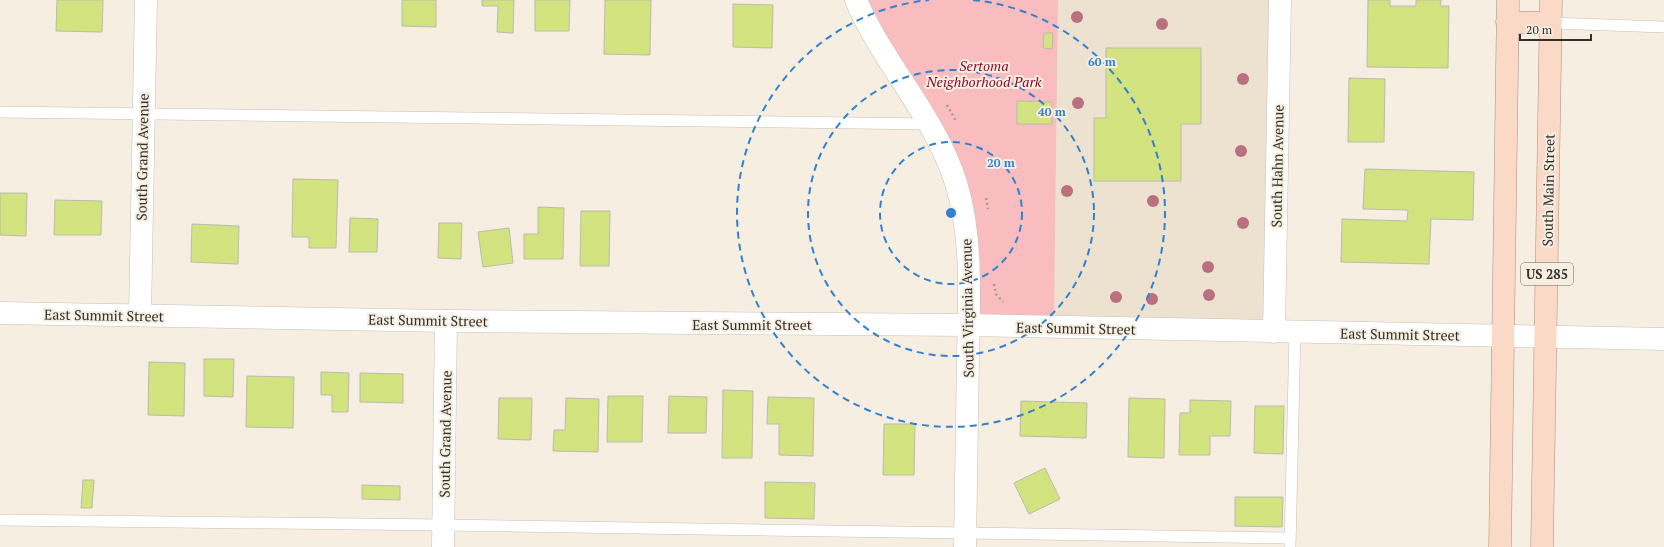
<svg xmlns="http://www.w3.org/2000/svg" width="1664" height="547" font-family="'PT Serif',serif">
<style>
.built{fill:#ede2cf}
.green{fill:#f9bdc0}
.building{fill:#d3e380;stroke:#b9bcaf}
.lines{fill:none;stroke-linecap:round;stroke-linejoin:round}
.service-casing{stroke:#c7c0b4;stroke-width:12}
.minor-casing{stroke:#c7c0b4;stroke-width:23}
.tertiary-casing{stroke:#c7c0b4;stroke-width:23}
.primary-casing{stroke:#b28d78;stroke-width:23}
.path{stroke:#a29d93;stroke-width:2.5;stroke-dasharray:2 3;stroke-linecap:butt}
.service{stroke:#fff;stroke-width:11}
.minor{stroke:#fff;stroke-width:22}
.tertiary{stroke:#fff;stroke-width:22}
.primary{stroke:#fad9c7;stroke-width:22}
.tree{fill:#ba717f}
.ring{fill:none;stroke:#3281d1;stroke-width:2;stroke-dasharray:7 5}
.labels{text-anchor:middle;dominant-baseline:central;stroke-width:4;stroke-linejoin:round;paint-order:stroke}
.shield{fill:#f5eee1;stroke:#6d6962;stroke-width:1}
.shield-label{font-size:13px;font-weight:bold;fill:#33302b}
.park-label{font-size:14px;font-style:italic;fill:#8a0b2e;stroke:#f5eee1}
.street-label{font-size:14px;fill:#33302b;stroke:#f5eee1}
.centre{fill:#3281d1;stroke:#f5eee1;stroke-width:2}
.ring-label{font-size:12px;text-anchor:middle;font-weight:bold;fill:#3281d1;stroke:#f5eee1;stroke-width:4;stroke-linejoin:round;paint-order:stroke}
</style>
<rect width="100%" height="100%" fill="#f5eee1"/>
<path class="built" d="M1058,0h222l-6,332 -220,-5z"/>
<path class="green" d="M856,0h202l-4,327 -85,-2 -7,-118z"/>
<path class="building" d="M57,0h46l-1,32 -46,-1z
M402,0h34v27l-34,-1z
M482,0h32l-1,33 -16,-1 1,-26h-16z
M535,0h35l-1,31h-34z
M605,0h46l-1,55 -46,-1z
M1368,0h22v6h26v-6h25l-1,6h9l-1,62 -81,-1z
M733,4l40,1 -1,43 -39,-1z
M1044,33h9l-1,16 -9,-1z
M1106,48h95v76h-20v57h-87v-63h12z
M1349,78l36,1 -1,63h-36z
M1017,101l35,1v22h-35z
M1365,169l109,3 -1,48 -42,-1 -2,45 -88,-2 1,-43 65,2 1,-11 -45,-1z
M293,179l45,1 -2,68h-27v-11h-17z
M0,193h27l-1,43 -26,-1z
M55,200l47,1 -1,34h-47z
M538,207l26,1 -1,51h-39v-25h14z
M581,211h29l-1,55h-29z
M350,218l28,1 -1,33h-28z
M439,223h23l-1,36 -23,-1z
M192,224l47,2 -1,38 -47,-2z
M509,228l4,35 -30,4 -5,-35z
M204,359h30l-1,38 -29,-1z
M149,362l36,1 -1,53 -36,-1z
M321,372l28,1 -1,39h-16v-17h-11z
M360,373l43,1v29l-43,-1z
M247,376l47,1 -1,51 -47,-1z
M723,390l30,1 -1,67h-30z
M608,396h35l-1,46h-35z
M669,396l38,1 -1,36h-38z
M768,397l46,1 -1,58 -34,-1v-31h-12z
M499,398h33l-1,42 -33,-1z
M566,398l33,1 -1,53 -45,-1 1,-21h11z
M1129,398l36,1 -1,59 -36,-1z
M1190,400l41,1 -1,35h-20v19h-31l1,-42h10z
M1021,401l66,2 -1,35 -66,-2z
M1255,406h29l-1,48 -29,-1z
M884,424h31l-1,51h-31z
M1045,468l15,31 -31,15 -15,-31z
M83,480h11l-2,28h-11z
M765,482l50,1 -1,36 -49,-1z
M362,485l38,1v14l-38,-1z
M1235,497h48l-1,30 -47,-1z"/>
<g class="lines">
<g class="service-casing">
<path id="service" d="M1551,23l113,4
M0,112l930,12
M0,520l443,5 847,13
M1290,547l5,-215"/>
</g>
<g class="minor-casing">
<path id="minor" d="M140,315l6,-315
M1274,332l6,-332
M443,547l3,-226"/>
</g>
<g class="tertiary-casing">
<path id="tertiary" d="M856,0c27,64 79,116 100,183 17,55 13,116 12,174 -1,63 -2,127 -3,190
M0,313l446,8 523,4 695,14"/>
</g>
<g class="primary-casing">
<path id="primary" d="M1507,22l44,1
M1500,547l8,-547
M1542,547l9,-547"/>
</g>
<path class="path" d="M947,105l9,16
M986,198l2,11
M994,284l2,10 7,8"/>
<use href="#service" class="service"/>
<use href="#minor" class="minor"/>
<use href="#tertiary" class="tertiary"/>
<use href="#primary" class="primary"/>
</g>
<g class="tree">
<circle cx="1077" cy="17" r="6"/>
<circle cx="1162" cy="24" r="6"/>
<circle cx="1243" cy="79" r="6"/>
<circle cx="1078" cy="103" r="6"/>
<circle cx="1241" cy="151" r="6"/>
<circle cx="1067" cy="191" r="6"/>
<circle cx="1153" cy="201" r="6"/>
<circle cx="1243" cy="223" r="6"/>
<circle cx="1208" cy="267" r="6"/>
<circle cx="1209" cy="295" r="6"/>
<circle cx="1116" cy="297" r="6"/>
<circle cx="1152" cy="299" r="6"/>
</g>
<g class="ring">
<circle cx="951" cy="213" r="71"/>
<circle cx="951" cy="213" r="143"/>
<path d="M973 0A214 214 0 1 1 929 0"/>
</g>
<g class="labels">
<rect class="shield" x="1521" y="263" width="52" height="22" rx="3"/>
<g class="shield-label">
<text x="1547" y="274">US 285</text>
</g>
<g class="park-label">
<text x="984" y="65">Sertoma<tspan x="984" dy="16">Neighborhood Park</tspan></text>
</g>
<g class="street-label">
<text transform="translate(142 157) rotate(-89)">South Grand Avenue</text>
<text transform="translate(1277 166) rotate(-89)">South Hahn Avenue</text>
<text transform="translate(1548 190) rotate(-89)">South Main Street</text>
<text transform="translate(967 308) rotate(-91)">South Virginia Avenue</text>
<text transform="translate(104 315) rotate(1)">East Summit Street</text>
<text transform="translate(428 320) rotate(1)">East Summit Street</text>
<text x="752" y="324">East Summit Street</text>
<text transform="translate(1076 328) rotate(1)">East Summit Street</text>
<text transform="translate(1400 334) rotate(1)">East Summit Street</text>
<text transform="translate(445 434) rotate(-89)">South Grand Avenue</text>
</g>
</g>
<circle cx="951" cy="213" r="6" class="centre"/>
<g class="ring-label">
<text x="1102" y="66">60 m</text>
<text x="1052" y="116">40 m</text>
<text x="1001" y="167">20 m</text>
</g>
<path d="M1520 34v6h71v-6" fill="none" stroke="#33302b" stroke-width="2"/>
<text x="1526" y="34" font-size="12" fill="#33302b" stroke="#f5eee1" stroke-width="3" paint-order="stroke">20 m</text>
</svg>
